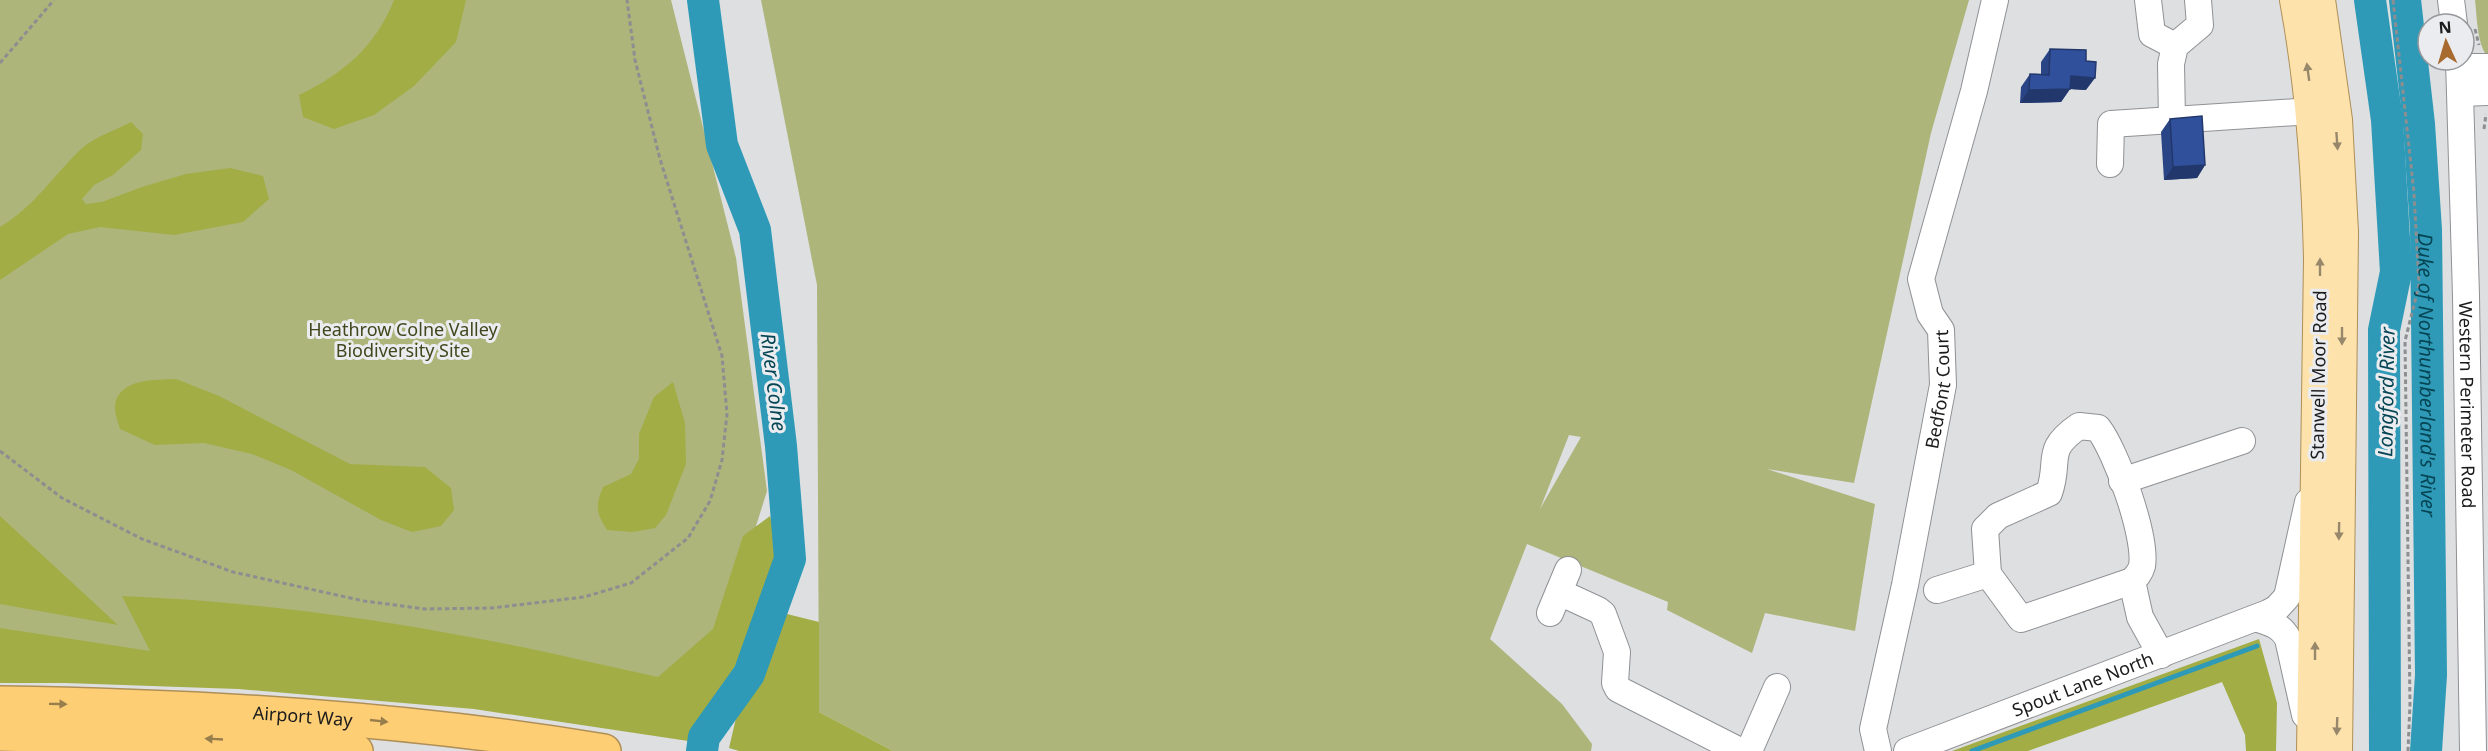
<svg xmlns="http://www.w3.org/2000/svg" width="2488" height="751" font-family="'Noto Sans',sans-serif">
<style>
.green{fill:#adb57a;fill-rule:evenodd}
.forest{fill:#a2ad45}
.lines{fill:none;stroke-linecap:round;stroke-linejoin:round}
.stream{stroke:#2e9ab7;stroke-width:5}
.river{stroke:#2e9ab7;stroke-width:32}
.minor-casing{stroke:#909194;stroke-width:28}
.major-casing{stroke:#af8f56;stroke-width:34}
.highway-casing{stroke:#af8f56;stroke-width:36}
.path{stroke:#8d8e90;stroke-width:3;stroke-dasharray:4.5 3;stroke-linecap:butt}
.minor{stroke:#fff;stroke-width:26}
.major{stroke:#fee2ac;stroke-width:32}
.highway{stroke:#fece75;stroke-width:33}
.wall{fill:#2a4585}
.shaded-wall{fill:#22386c}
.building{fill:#31509b;stroke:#22386c;stroke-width:1.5}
.oneway{fill:#98886b}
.oneway2{fill:#987d4d}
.labels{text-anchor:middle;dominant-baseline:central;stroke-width:6;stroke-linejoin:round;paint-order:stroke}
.park-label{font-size:18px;fill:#43471d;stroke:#eaecef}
.street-label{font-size:18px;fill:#1b1b1c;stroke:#eaecef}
.water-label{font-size:20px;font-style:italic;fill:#054554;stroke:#eaecef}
</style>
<rect width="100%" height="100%" fill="#dddfe1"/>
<path class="green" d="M0,0h671l65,258 31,233 -71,227 -696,-79z
M761,0h1208l-38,133 -77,350 -87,-14 108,35 -20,127 -90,-18 -13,40 -85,-43 1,-8 -141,-58 -37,95 72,65 30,40 -1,7h-698l-74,-39 -2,-427zM1569,435l12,2 -41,72z
M2475,0h13v57c-11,-12 -11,-41 -13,-57z"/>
<path class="forest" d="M394,0h72l-10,42 -42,44 -40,29 -40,14 -31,-12 -4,-22c44,-21 77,-49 95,-95z
M131,122l12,12 -2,16 -28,25 -19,10 -12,14 4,5 16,-2 40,-15 44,-13 44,-6 33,8 6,23 -26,23 -69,13 -74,-8 -32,7 -68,46v-53c34,-20 54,-52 81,-78 13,-12 35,-19 50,-27z
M176,379l43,17 131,68 75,3 26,21 3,22 -13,16 -29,6 -31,-12 -90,-50 -39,-16 -48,-11 -49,2 -35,-16c-2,-7 -6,-17 -5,-24 4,-27 41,-25 61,-26z
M673,382l12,41 1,41 -20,51 -11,13 -22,4 -26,-2c-11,-18 -12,-23 -4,-43l28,-13 8,-15v-25l15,-37z
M0,516l118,109 -118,-21z
M770,516l10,38 -37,97 -48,91 -221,-33 -236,-20 -172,-6h-66v-55l150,23 -28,-55c119,5 237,20 353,42 62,11 122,26 183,39l55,-48 30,-93z
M787,614l32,8v90l74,39h-154l-10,-3 11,-47z
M2259,639l18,64 -1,48h-30l-1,-16 -23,-53 -194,69h-76z"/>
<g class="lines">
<path class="stream" d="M1972,751l285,-105"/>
<g class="river">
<path d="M2370,0l17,120 9,152 -12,58 1,421"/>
<path id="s1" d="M2405,0l14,124 7,106 5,445 -5,76"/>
<path d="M702,751l2,-14 45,-63 41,-115 -9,-113 -26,-216 -33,-85 -19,-145"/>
</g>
<g class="minor-casing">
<g id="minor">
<path d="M2148,0l4,34 23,12"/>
<path d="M2451,0l3,24"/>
<path id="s2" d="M2459,60l7,236 7,455"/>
<path d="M2459,67h29"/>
<path d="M2461,93l27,-1"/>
<path d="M2172,121l-1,-57 4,-18 25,-21 -2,-25"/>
<path d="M2110,164l1,-40 201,-13"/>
<path d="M2122,481l120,-40"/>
<path d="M1988,574l-3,-45 13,-13 51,-23c12,-34 -6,-42 30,-67l19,2c18,23 49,109 44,138 -2,7 -5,10 -10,15l8,36 21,38"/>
<path d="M1937,590l51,-16 33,45 111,-38"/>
<path d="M1559,592l39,18 5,4 14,38 -2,31 3,6 122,62"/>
<path d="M1550,613l18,-43"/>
<path d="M2258,619c13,4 24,7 30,20l17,76"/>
<path d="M1749,751l28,-64"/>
<path id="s3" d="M1878,751l-5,-22 32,-144 38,-200 -2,-55 -11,-16 -9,-35 53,-188 21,-91"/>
<path id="s4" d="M1907,751l361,-138 9,-5 10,-11 21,-95"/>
</g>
</g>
<g class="major-casing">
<path id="major" d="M2296,0c16,86 22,172 24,259l-7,492
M2319,0l17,120 6,112 -6,519"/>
</g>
<g class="highway-casing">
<g id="highway">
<path id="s5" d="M0,703c203,3 404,15 604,48"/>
<path d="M0,734l251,7 105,10"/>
</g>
</g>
<path class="path" d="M2393,0l21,193 5,92 -14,56 5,363 -2,47
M2475,29l4,16
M0,63l54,-63
M2484,129l2,-15
M0,451l62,47 80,41 91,33 131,29 61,8 67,-1 92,-11 47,-14 57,-45 22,-37 12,-41 5,-46 -5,-58 -62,-197 -25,-99 -8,-60"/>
<use href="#minor" class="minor"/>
<use href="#major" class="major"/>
<use href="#highway" class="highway"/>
</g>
<path class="wall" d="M2050,49l36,41 -16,-1 -9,13 -41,1 1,-16 9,-13 11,1v-13z
M2170,119l35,46 -8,13 -33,2 -3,-48z"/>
<path class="shaded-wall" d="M2071,76l24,2 -9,12 -16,-1 -9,13 -41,1 9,-13z
M2205,165l-8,13 -33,2 9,-13z"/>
<path class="building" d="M2050,49l36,1v11l10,1 -1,16 -24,-2 -1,13 -41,1 1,-16 19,1z
M2202,116l3,49 -32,2 -3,-48z"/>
<defs><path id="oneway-solid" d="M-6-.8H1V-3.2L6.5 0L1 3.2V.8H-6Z" transform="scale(1.5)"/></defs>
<g class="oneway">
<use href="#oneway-solid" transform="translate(2308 72) rotate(-98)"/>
<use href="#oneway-solid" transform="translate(2337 141) rotate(86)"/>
<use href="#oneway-solid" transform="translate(2320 267) rotate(-90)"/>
<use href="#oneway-solid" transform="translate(2342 336) rotate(90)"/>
<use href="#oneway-solid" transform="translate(2339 531) rotate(91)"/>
<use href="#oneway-solid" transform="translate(2315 651) rotate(-90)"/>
<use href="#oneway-solid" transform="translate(2337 726) rotate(92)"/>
</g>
<g class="oneway2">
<use href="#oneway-solid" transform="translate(58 704) rotate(1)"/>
<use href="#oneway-solid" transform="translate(379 721) rotate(6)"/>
<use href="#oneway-solid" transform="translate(214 739) rotate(-177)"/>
</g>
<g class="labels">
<g class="park-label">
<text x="403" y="329">Heathrow Colne Valley<tspan x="403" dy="21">Biodiversity Site</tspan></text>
</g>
<g class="street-label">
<text transform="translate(2318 375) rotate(-89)">Stanwell Moor Road</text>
<text stroke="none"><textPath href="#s3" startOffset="369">Bedfont Court</textPath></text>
<text stroke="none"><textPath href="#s2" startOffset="345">Western Perimeter Road</textPath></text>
<text stroke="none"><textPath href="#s4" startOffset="188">Spout Lane North</textPath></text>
<text stroke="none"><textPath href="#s5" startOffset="303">Airport Way</textPath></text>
</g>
<g class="water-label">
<text stroke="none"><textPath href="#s1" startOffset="376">Duke of Northumberland's River</textPath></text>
<text transform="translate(774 382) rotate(83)">River Colne</text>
<text transform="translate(2386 392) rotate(-89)">Longford River</text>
</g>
</g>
<g transform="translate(2446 42) rotate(356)"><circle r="28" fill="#eaecef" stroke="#97989b" stroke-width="1.5"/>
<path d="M0-4.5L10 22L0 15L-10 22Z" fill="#a76a2f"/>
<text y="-9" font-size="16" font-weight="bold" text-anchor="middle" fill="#1b1b1c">N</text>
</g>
</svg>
